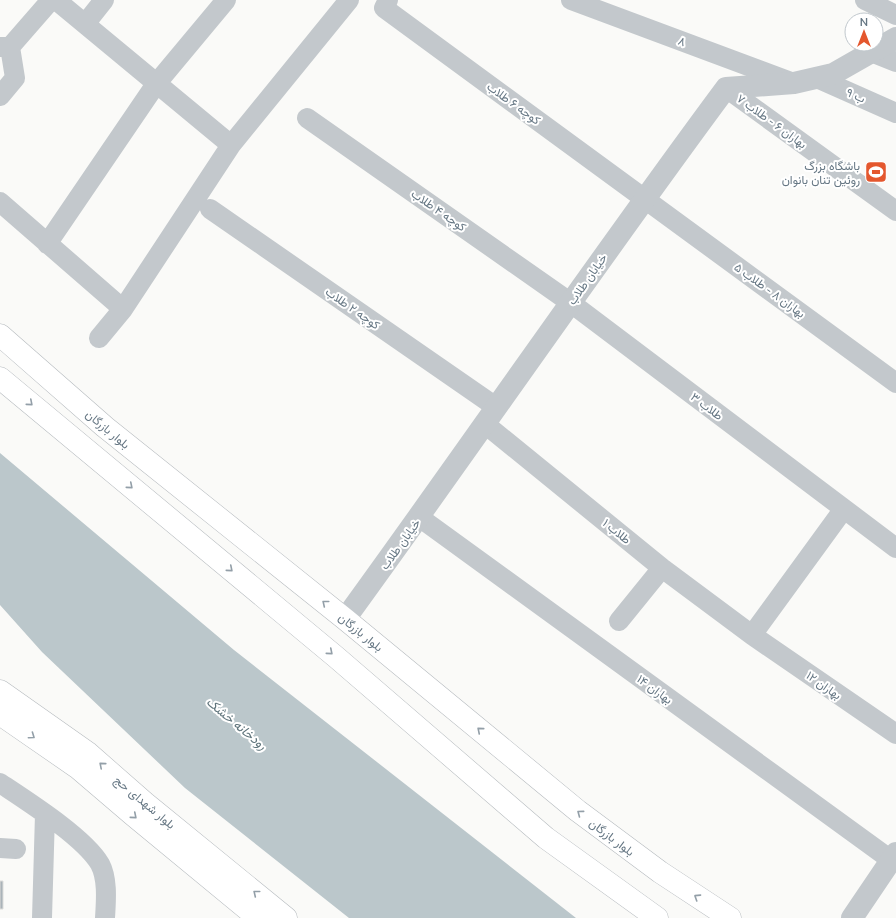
<svg xmlns="http://www.w3.org/2000/svg" width="896" height="918" font-family="Mulish,Vazirmatn,sans-serif">
<style>
.water{fill:#bbc7cb}
.building{fill:#aab3b9;stroke:#dcdcda}
.lines{fill:none;stroke-linecap:round;stroke-linejoin:round}
.primary-casing{stroke:#b5babe;stroke-width:23}
.minor{stroke:#c3c8cc;stroke-width:20}
.tertiary{stroke:#c3c8cc;stroke-width:22}
.primary{stroke:#fff;stroke-width:22}
.oneway{stroke:#939fa8}
.labels{text-anchor:middle;dominant-baseline:central;stroke-width:4;stroke-linejoin:round;paint-order:stroke}
.street-label{font-size:12px;fill:#657683;stroke:#fff}
.poi-label{font-size:12px;fill:#657683;stroke:#fff;text-anchor:end}
.water-label{font-size:13px;font-style:italic;fill:#60757c;stroke:#fff}
</style>
<rect width="100%" height="100%" fill="#fafaf8"/>
<path class="water" d="M0,453l234,197 342,268h-227l-164,-130 -143,-136 -42,-47z"/>
<path class="building" d="M0,881h3v28h-3z"/>
<g class="lines">
<g class="primary-casing">
<path id="primary" d="M0,335l105,92 240,192 233,192 82,61 70,46
M0,378l336,279 210,181 111,80
M0,691l88,62 57,50 141,115
M0,714l78,54 55,47 125,103"/>
</g>
<path class="minor" d="M56,0l175,145
M388,0l-4,8 512,375
M571,0l223,83
M865,0l31,15
M85,24l19,-24
M0,47h10l41,-47
M871,52l25,10
M817,78l79,35
M726,88l170,123
M0,96l15,-18 -5,-31
M307,118l264,185 325,245
M0,202l123,107
M210,209l286,198
M47,244l109,-160 70,-84
M99,338l24,-29 108,-164 118,-145
M485,424l177,144 90,67 144,99
M419,517l472,343
M619,621l43,-53
M752,635l91,-125
M0,783c27,18 84,54 100,81 8,15 6,37 5,54
M0,848l16,1
M42,918l3,-104"/>
<path class="tertiary" d="M345,619c128,-176 251,-356 381,-531l68,-5 39,-9 63,-36
M852,918l44,-65"/>
<use href="#primary" class="primary"/>
</g>
<defs><path id="oneway-chevron" d="M-2-3.5L2.5 0L-2 3.5" fill="none" stroke-width="1.6" stroke-linecap="round" stroke-linejoin="round"/></defs>
<g class="oneway">
<use href="#oneway-chevron" transform="translate(30 403) rotate(41)"/>
<use href="#oneway-chevron" transform="translate(130 486) rotate(40)"/>
<use href="#oneway-chevron" transform="translate(230 569) rotate(40)"/>
<use href="#oneway-chevron" transform="translate(325 603) rotate(-141)"/>
<use href="#oneway-chevron" transform="translate(330 652) rotate(40)"/>
<use href="#oneway-chevron" transform="translate(480 730) rotate(-140)"/>
<use href="#oneway-chevron" transform="translate(32 736) rotate(35)"/>
<use href="#oneway-chevron" transform="translate(102 765) rotate(-139)"/>
<use href="#oneway-chevron" transform="translate(580 813) rotate(-143)"/>
<use href="#oneway-chevron" transform="translate(134 816) rotate(40)"/>
<use href="#oneway-chevron" transform="translate(256 893) rotate(-141)"/>
<use href="#oneway-chevron" transform="translate(697 897) rotate(-147)"/>
</g>
<defs>
<g id="stadium-square" transform="scale(1.15)"><rect x="-9" y="-9" width="18" height="18" rx="4" fill="#e4572e" stroke="#fff"/><path d="M0-5a6.5 5 0 1 0 0 10a6.5 5 0 1 0 0-10ZM-3.5-1.8h7v3.6h-7Z" fill="#fff"/></g>
</defs>
<g fill-rule="evenodd">
<use href="#stadium-square" x="876" y="172"/>
</g>
<g class="labels">
<g class="street-label">
<text transform="translate(682 41) rotate(20)">۸</text>
<text transform="translate(856 95) rotate(24)">۹ ب</text>
<text transform="translate(514 103) rotate(36)">کوچه ۶ طلاب</text>
<text transform="translate(772 121) rotate(36)">بهاران ۶ - طلاب ۷</text>
<text transform="translate(439 210) rotate(35)">کوچه ۴ طلاب</text>
<text transform="translate(587 279) rotate(-55)">خیابان طلاب</text>
<text transform="translate(770 290) rotate(36)">بهاران ۸ - طلاب ۵</text>
<text transform="translate(353 308) rotate(35)">کوچه ۲ طلاب</text>
<text transform="translate(707 406) rotate(37)">طلاب ۳</text>
<text transform="translate(108 429) rotate(40)">بلوار بازرگان</text>
<text transform="translate(617 531) rotate(39)">طلاب ۱</text>
<text transform="translate(400 544) rotate(-54)">خیابان طلاب</text>
<text transform="translate(361 632) rotate(39)">بلوار بازرگان</text>
<text transform="translate(824 685) rotate(35)">بهاران ۱۲</text>
<text transform="translate(655 689) rotate(36)">بهاران ۱۴</text>
<text transform="translate(145 802) rotate(40)">بلوار شهدای حج</text>
<text transform="translate(612 837) rotate(37)">بلوار بازرگان</text>
</g>
<g class="poi-label">
<text x="860" y="165">باشگاه بزرگ<tspan x="860" dy="14">روئین تنان بانوان</tspan></text>
</g>
<g class="water-label">
<text transform="translate(237 723) rotate(40)">رودخانه خشک</text>
</g>
</g>
<g transform="translate(864 32)"><circle r="19" fill="#ffffff" stroke="#c1c8cd"/>
<path d="M0-3L7 15L0 10L-7 15Z" fill="#e4572e"/>
<text y="-6" font-size="11" font-weight="bold" text-anchor="middle" fill="#657683">N</text>
</g>
</svg>
